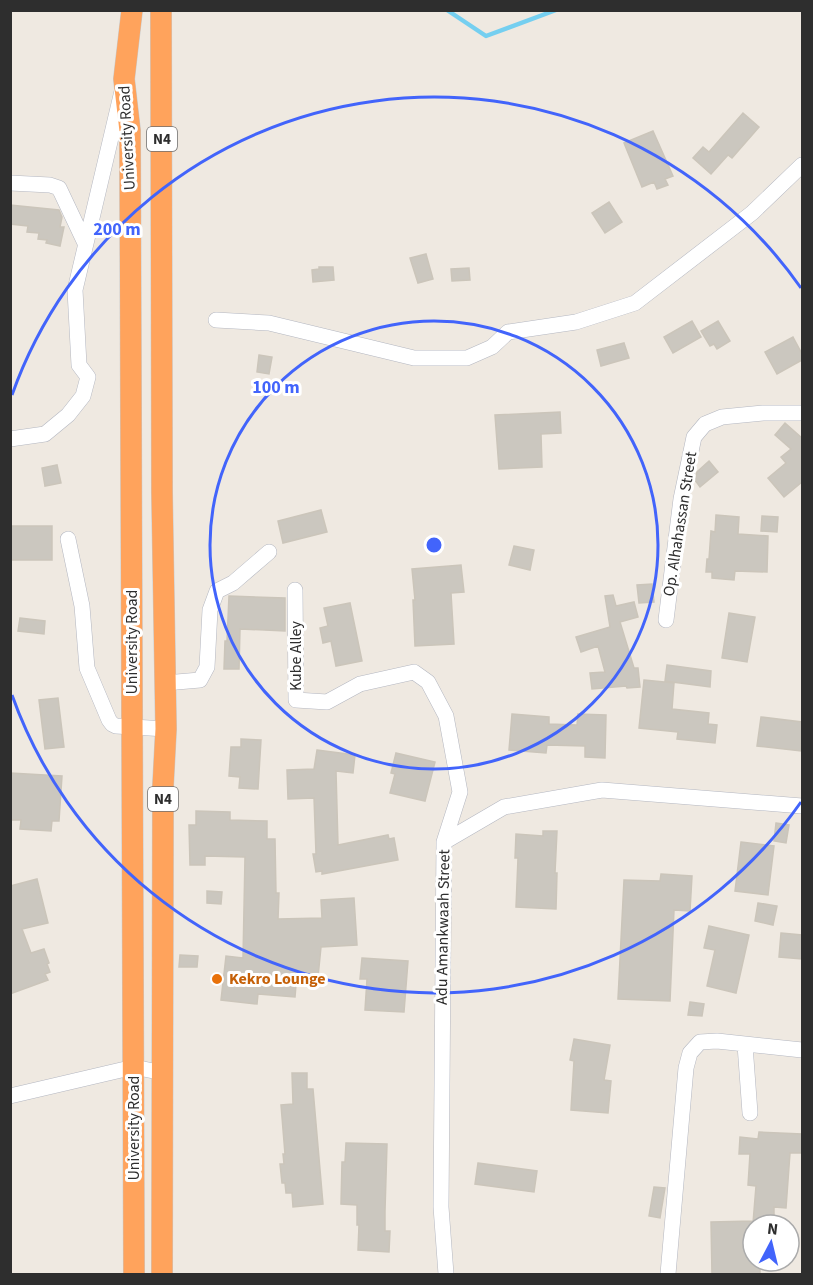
<svg xmlns="http://www.w3.org/2000/svg" width="813" height="1285" font-family="'Source Sans 3',sans-serif">
<style>
.lines{fill:none;stroke-linecap:round;stroke-linejoin:round}
.stream{stroke:#75cff0;stroke-width:4.5}
.building{fill:#cbc7bf;stroke:#cbc5ba;stroke-width:1.5}
.minor-casing{stroke:#b4b7c1;stroke-width:16}
.highway-casing{stroke:#c9c9c9;stroke-width:22}
.minor{stroke:#fff;stroke-width:15}
.highway{stroke:#ffa35c;stroke-width:21}
.ring{fill:none;stroke:#4264fb;stroke-width:3}
.food-dot{fill:#e8710a;stroke:#fff;stroke-width:2}
.labels{text-anchor:middle;dominant-baseline:central;stroke-width:6;stroke-linejoin:round;paint-order:stroke}
.shield{fill:#fff;stroke:#6d6d6d;stroke-width:1.5}
.shield-label{font-size:15px;font-weight:bold;fill:#2e2e2e}
.street-label{font-size:16px;fill:#2e2e2e;stroke:#fff}
.food-label{font-size:16px;font-weight:bold;fill:#c56008;stroke:#fff;text-anchor:start}
.centre{fill:#4264fb;stroke:#fff;stroke-width:3}
.ring-label{font-size:18px;text-anchor:middle;font-weight:bold;fill:#4264fb;stroke:#fff;stroke-width:6;stroke-linejoin:round;paint-order:stroke}
</style>
<rect width="100%" height="100%" fill="#efe9e1"/>
<g class="lines">
<path class="stream" d="M447,10l39,26 70,-26"/>
</g>
<path class="building" d="M743,113l16,14 -27,31 -4,-3 -17,19 -18,-16 10,-11 6,5z
M653,131l20,45 -8,3 3,6 -11,4 -3,-7 -12,5 -18,-44z
M609,202l13,20 -17,11 -13,-20z
M10,205l49,5 3,7 -2,10h4l-4,19 -14,-3 1,-3 -9,-1 1,-6 -12,-1 1,-6 -18,-2z
M426,254l7,25 -15,4 -8,-25z
M319,267h14l1,13 -21,2 -1,-12 7,-1z
M469,268l1,12 -18,1 -1,-12z
M692,321l9,16 -28,16 -9,-16z
M718,321l12,20 -13,8 -3,-5 -4,2 -9,-15z
M793,337l9,17v6l-25,14 -12,-22z
M624,343l5,15 -28,8 -4,-16z
M259,355l13,2 -3,17 -12,-2z
M560,412l1,21 -20,1 1,33 -43,2 -4,-54z
M785,423l17,15v44l-18,15 -16,-19 18,-15 -5,-6 10,-8 -16,-14z
M709,461l9,11 -18,15 -5,-7 2,-8z
M57,465l4,18 -16,3 -3,-18z
M321,510l6,22 -44,11 -5,-22z
M716,515l23,2 -1,17 30,2 -1,36 -32,-1 -1,9 -22,-2v-6h-6l1,-13h2l2,-28 4,1z
M762,516l16,1 -1,15 -16,-1z
M10,526h42v34h-42z
M514,546l20,4 -4,20 -21,-5z
M461,565l3,27 -13,1 3,51 -39,2 -2,-46h2l-3,-31z
M652,584l2,18 -15,1 -2,-18z
M613,595l3,11 18,-4 4,15 -18,5 14,46h4l2,19 -13,1 -1,-2 -34,3 -2,-16 15,-1 -7,-26 -17,6 -5,-15 34,-10 -5,-31z
M229,596l56,2v33l-45,-2 -1,40h-15l1,-28h2z
M350,603l12,58 -26,5 -5,-25 -8,2 -3,-15 8,-2 -4,-18z
M729,613l26,4 -8,45 -25,-4z
M20,618l25,3 -1,13 -26,-3z
M667,665l44,6 -1,16 -45,-6z
M644,680l30,3 -2,26 37,4 -1,11 9,1 -2,18 -38,-4 1,-7 -39,-4z
M58,698l6,49 -19,2 -6,-49z
M512,714l37,3v7l28,1 1,-11 28,1 -1,43 -20,-1v-11l-38,-1 -1,8 -37,-3z
M761,717l41,5 -1,29 -44,-5z
M241,739l20,1 -3,49 -19,-1 1,-11 -11,-1 2,-29h10z
M317,750l38,5 -2,18 -17,-2 2,74 50,-10 1,4 5,-1 4,22 -76,14v-3l-6,1 -3,-18h3l-2,-56 -26,1 -1,-29 27,-1z
M396,753l39,9 -10,39 -35,-8 5,-19 -4,-1z
M10,773l52,3 -3,45h-7l-1,10 -31,-2 1,-9h-11z
M196,811l34,1v8l37,1v18h8l1,54h3l-1,26 44,-1 -1,-18 33,-2 3,47 -36,2 -4,40 -21,-2 -1,12 -37,-3 -1,10 -36,-4 5,-44 17,2 2,-101 -40,-1v9h-15l-1,-40h7z
M776,823l13,2 -3,18 -12,-2z
M543,831h14l-2,42h2l-1,36 -40,-2 2,-49h-3l1,-24 27,2z
M741,842l33,4 -6,49 -33,-4z
M661,874l31,2 -2,35 -16,-1 -4,91 -52,-2 6,-119 36,1z
M37,879l11,44 -26,6 9,24 13,-4 5,14 -2,1 3,8 -5,2 3,6 -38,14v-108z
M207,891l15,1 -1,12 -14,-1z
M758,903l19,3 -4,19 -18,-4z
M709,926l40,9 -13,58 -29,-7 8,-36 -11,-2z
M781,933l21,2v24l-23,-2z
M180,955l18,1 -1,11h-18z
M362,958l46,3 -4,51 -39,-2 2,-31h-7z
M690,1002l14,2 -2,12 -14,-1z
M574,1039l36,6 -6,35 7,1 -3,32 -37,-3 3,-49 -4,-1z
M292,1073h15v16h6l10,115 -30,3 -1,-14h-6l-1,-10h-3l-2,-19h4l-1,-10h2l-4,-49 12,-1z
M759,1132l43,2v19h-12l-4,55 -12,-1v18h-21v36h7v14h-48l-1,-53 42,-1v2l3,-37 -8,-1 2,-31h-11l1,-17 18,2z
M346,1143l41,1 -2,67v20h5l-1,21 -31,-2 1,-25h-2v-20l-16,-1 1,-42h3z
M478,1163l59,8 -3,21 -59,-8z
M654,1187l11,1 -5,30 -11,-2z"/>
<g class="lines">
<g class="minor-casing">
<path id="minor" d="M10,183l40,2 9,3 26,55
M216,320l53,3 145,35h53l25,-11 16,-15 68,-10 59,-19 117,-90 50,-48
M10,439l35,-5 23,-19 15,-19 5,-19 -9,-12 -4,-75 47,-199
M68,539l14,67 5,62 22,52 3,4 4,2 50,3
M295,590l1,110 31,2 33,-18 54,-12 14,10 18,34 14,76 -16,50
M666,620l15,-121 13,-62 11,-13 17,-7 41,-4h39
M165,683l35,-3 7,-13 3,-57 7,-19 16,-8 36,-31
M745,1045l5,68
M10,1096l124,-29 29,6
M446,1274l-5,-67 3,-365 60,-35 98,-17 200,16
M668,1274l18,-206 4,-15 10,-11 17,-1 85,9"/>
</g>
<g class="highway-casing">
<path id="highway" d="M132,10l-8,69 6,52 4,1143
M161,10l1,483 4,236 -3,57 -1,488"/>
</g>
<use href="#minor" class="minor"/>
<use href="#highway" class="highway"/>
</g>
<g class="ring">
<circle cx="434" cy="545" r="224"/>
<path d="M801 802A448 448 0 0 1 12 695M12 395A448 448 0 0 1 801 288"/>
</g>
<circle class="food-dot" cx="217" cy="979" r="6"/>
<g class="labels">
<g class="shield">
<rect x="147" y="127" width="30" height="24" rx="4.5"/>
<rect x="148" y="787" width="30" height="24" rx="4.5"/>
</g>
<g class="shield-label">
<text x="162" y="139">N4</text>
<text x="163" y="799">N4</text>
</g>
<g class="street-label">
<text transform="translate(127 138) rotate(-93)">University Road</text>
<text transform="translate(680 524) rotate(-81)">Op. Alhahassan Street</text>
<text transform="translate(132 642) rotate(-90)">University Road</text>
<text transform="translate(296 656) rotate(-90)">Kube Alley</text>
<text transform="translate(443 927) rotate(-89)">Adu Amankwaah Street</text>
<text transform="translate(134 1128) rotate(-90)">University Road</text>
</g>
<g class="food-label">
<text x="229" y="979">Kekro Lounge</text>
</g>
</g>
<circle cx="434" cy="545" r="9" class="centre"/>
<g class="ring-label">
<text x="117" y="235">200 m</text>
<text x="276" y="393">100 m</text>
</g>
<rect width="813" height="1285" fill="none" stroke="#2e2e2e" stroke-width="24"/>
<g transform="translate(771 1243) rotate(7)"><circle r="28" fill="#ffffff" stroke="#ababab" stroke-width="1.5"/>
<path d="M0-4.5L10 22L0 15L-10 22Z" fill="#4264fb"/>
<text y="-9" font-size="16" font-weight="bold" text-anchor="middle" fill="#2e2e2e">N</text>
</g>
</svg>
